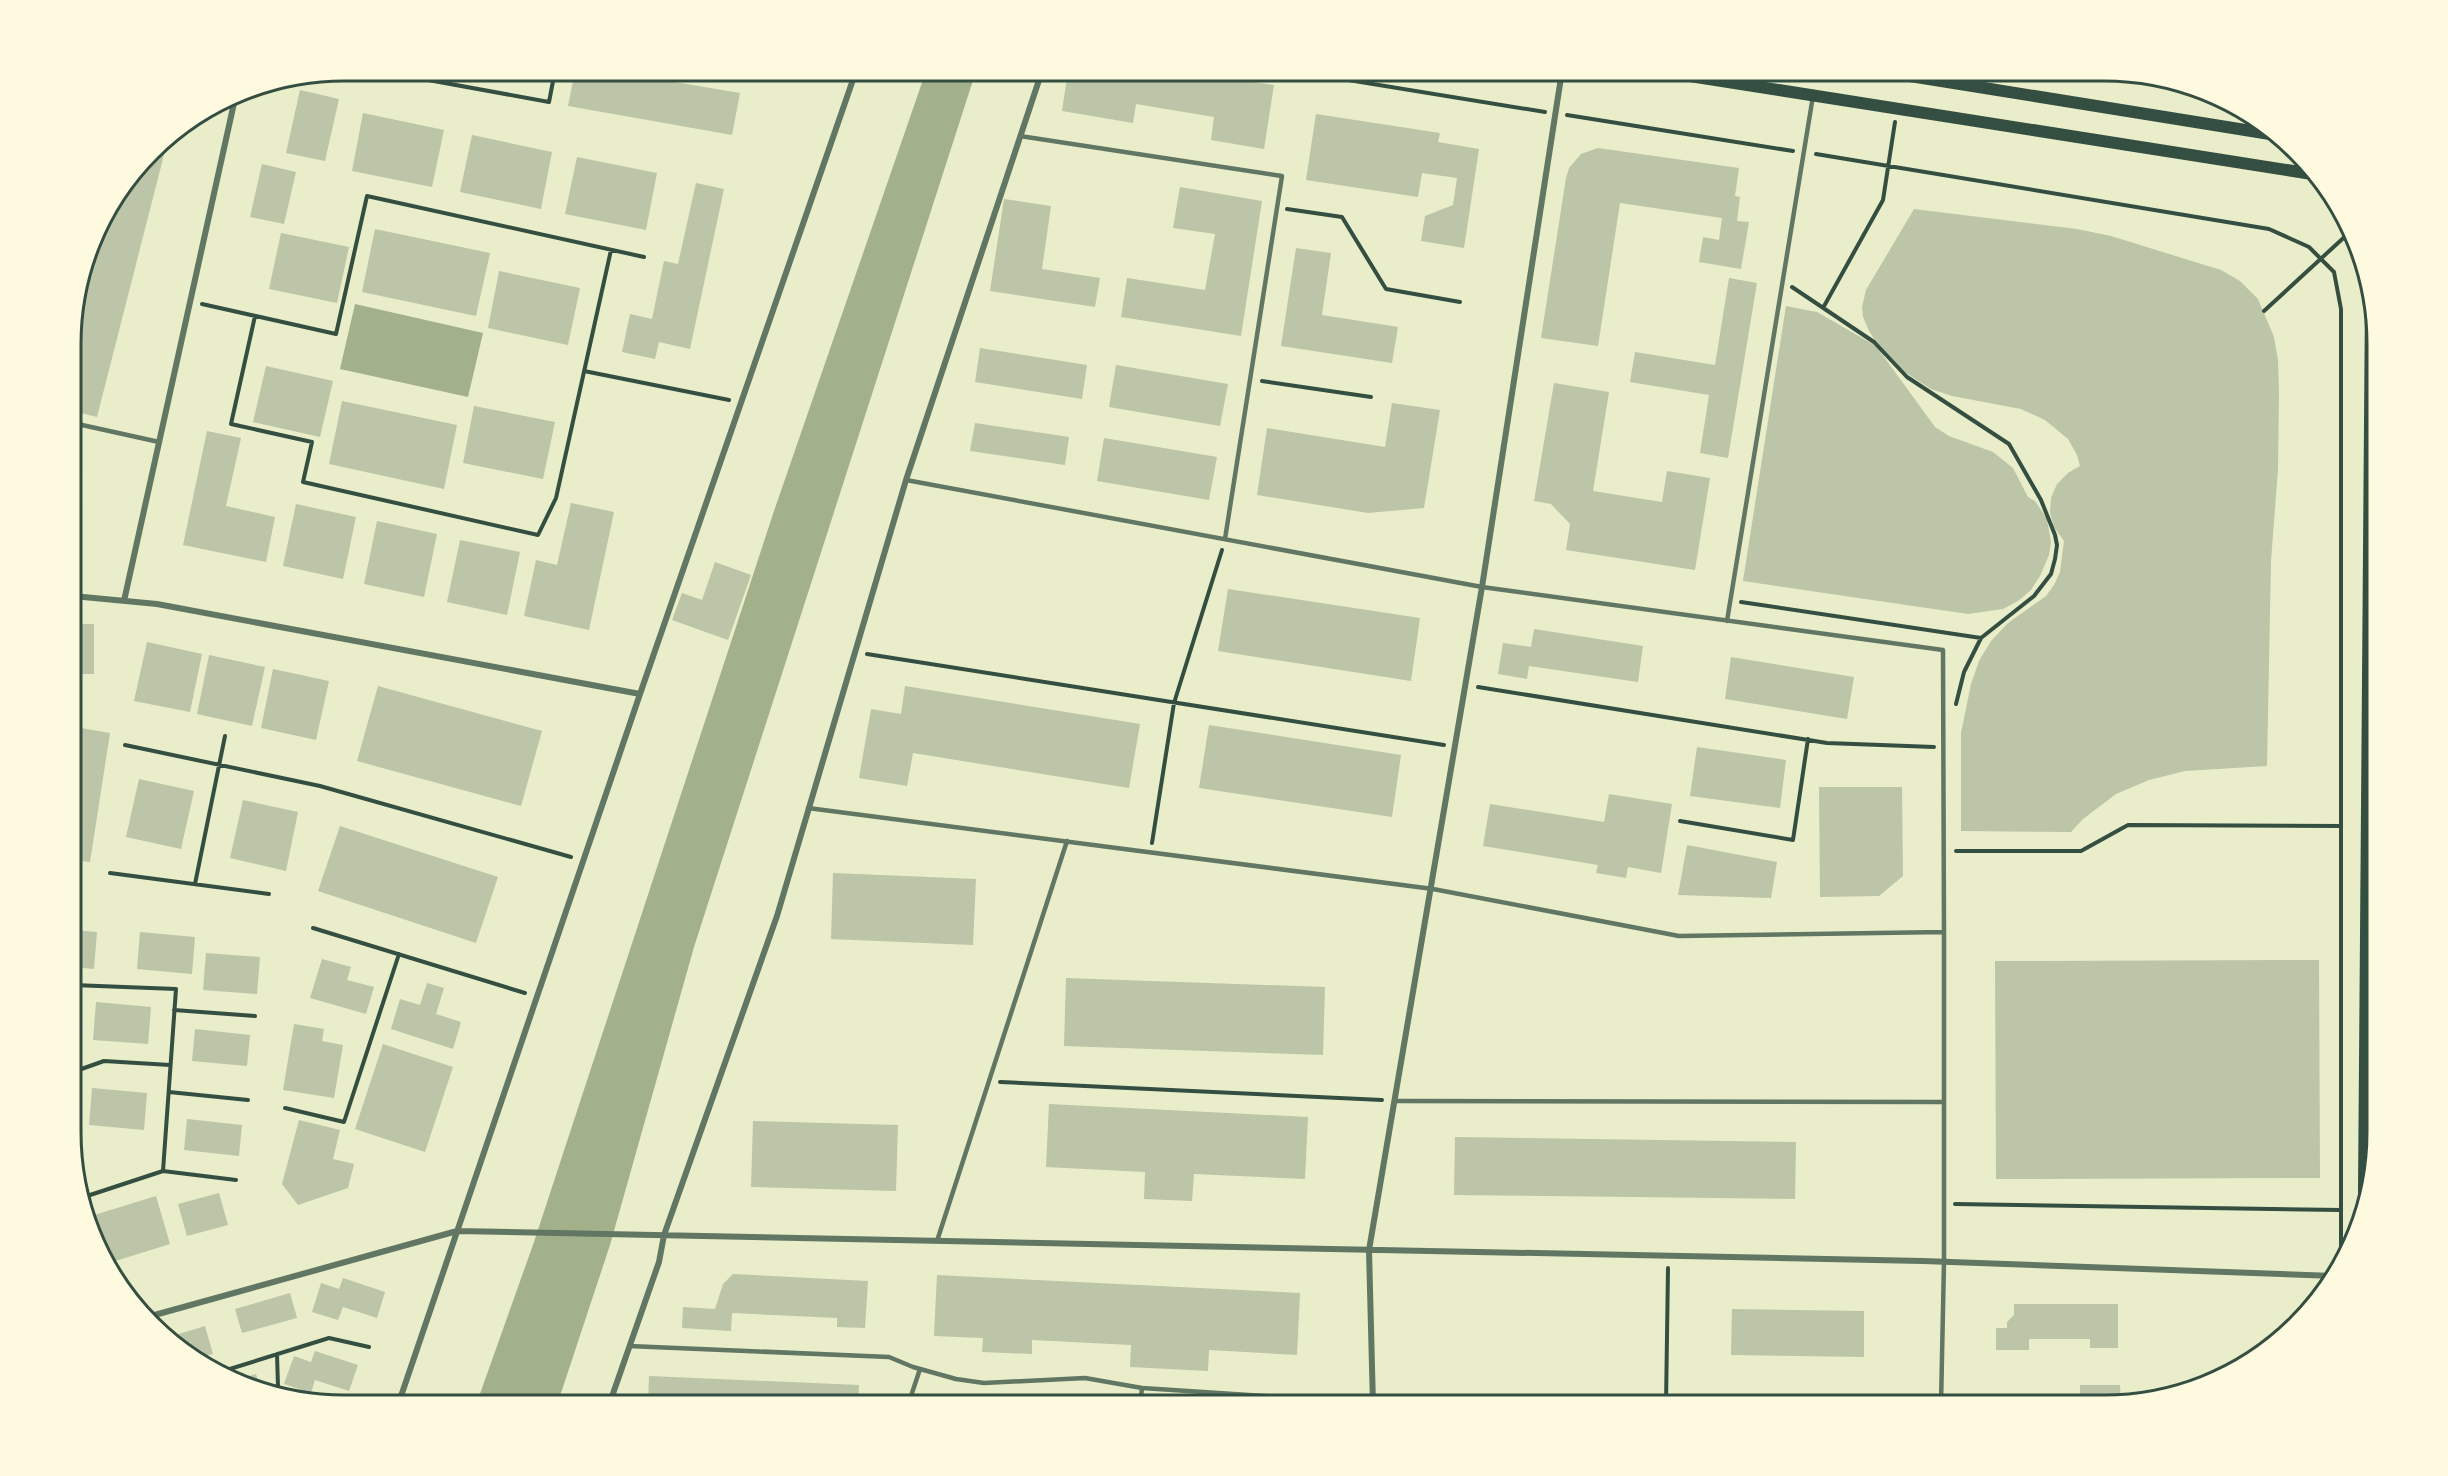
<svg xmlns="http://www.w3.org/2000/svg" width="2448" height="1476" font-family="Roboto,sans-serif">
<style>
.water{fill:#a3b18a}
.building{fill:#bcc5a7}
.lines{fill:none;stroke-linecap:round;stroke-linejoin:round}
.path{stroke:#344e41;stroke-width:4}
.service{stroke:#617663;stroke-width:4.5}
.minor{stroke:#617663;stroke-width:6}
.secondary{stroke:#344e41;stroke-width:12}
.rim{fill:none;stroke:#344e41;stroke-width:3}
</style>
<rect width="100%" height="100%" fill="#e9edc9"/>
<path class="water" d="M926,71h50l-282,876 -84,298 -53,160h-81l58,-163 239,-728z
M355,304l128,29 -15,64 -128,-28z"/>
<path class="building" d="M575,71h77l-1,7 89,15 -8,42 -164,-29z
M1068,71h116l90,14 -10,64 -53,-9 3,-23 -78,-13 -3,19 -71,-12z
M300,90l39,9 -14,62 -39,-8z
M363,113l81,17 -12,57 -80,-16z
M1316,114l124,19 -2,9 41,7 -15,99 -43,-7 4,-25 28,-11 4,-27 -35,-5 -4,24 -112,-17z
M169,135l-72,282 -24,-6v-103l26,-85 64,-84z
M472,135l80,17 -11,57 -81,-17z
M1598,148l141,20 -4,28 5,1 -3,24 12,1 -8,47 -42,-7 4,-25 16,3 3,-22 -102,-15 -22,143 -57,-8 25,-160 3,-10 12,-14z
M577,157l80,16 -11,57 -81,-16z
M262,164l34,8 -12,52 -34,-7z
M696,183l28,6 -34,160 -31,-7 -4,17 -33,-7 8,-38 22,5 12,-58 14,3z
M1180,187l82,14 -21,135 -120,-19 6,-39 78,12 10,-56 -42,-6z
M1004,199l47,7 -9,63 58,9 -5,29 -105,-16z
M1914,209l163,20 34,7 110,34 19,11 18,18 16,38 4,23 1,32 -1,77 -7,92 -4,205 -82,5 -36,9 -33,14 -33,25 -12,13 -110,-1v-98l10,-49 8,-23 12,-20 17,-18 38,-27 8,-11 6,-13 4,-31 -10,-14 -4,-14 1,-15 6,-14 11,-11 12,-7 -3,-11 -9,-16 -23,-19 -24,-11 -69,-13 -21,-7 -25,-16 -28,-28 -9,-14 -6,-14 -1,-10 4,-17z
M375,229l115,24 -14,63 -114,-24z
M281,233l68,14 -12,56 -68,-14z
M1296,248l35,5 -9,62 76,12 -6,36 -111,-17z
M499,271l81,17 -12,57 -80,-17z
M1729,278l28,5 -29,175 -28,-5 9,-58 -79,-13 5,-30 80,13z
M1786,306l31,6 59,34 59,81 14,9 44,16 20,16 15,29 7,4 12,18 4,23 -2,13 -9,21 -9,14 -13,11 -15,8 -35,5 -225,-33z
M980,348l107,17 -5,34 -107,-17z
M1116,365l112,19 -8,42 -111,-19z
M266,366l67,15 -13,56 -67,-15z
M1554,383l55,9 -16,99 69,11 5,-31 43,7 -15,92 -129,-20 4,-26 -19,-20 -17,-3z
M342,401l115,24 -13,64 -115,-25z
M1392,403l48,7 -16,98 -56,5 -111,-18 10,-67 118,19z
M474,406l81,16 -12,57 -80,-16z
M975,423l94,14 -4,28 -95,-14z
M207,431l34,7 -15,68 49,11 -9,45 -83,-17z
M1104,438l113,19 -8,43 -112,-19z
M571,503l43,9 -25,118 -65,-14 12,-56 21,5z
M296,504l60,13 -13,62 -60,-13z
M377,521l60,13 -13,63 -60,-13z
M460,540l60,12 -13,63 -60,-13z
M715,562l36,13 -23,65 -56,-20 10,-27 20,7z
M1228,589l192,29 -9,63 -193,-30z
M73,624h21v50h-21z
M1534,629l109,17 -5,36 -109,-16 -2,13 -29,-5 5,-31 28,4z
M147,642l55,12 -12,58 -56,-11z
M209,655l56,12 -13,59 -55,-12z
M1731,657l123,20 -7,42 -122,-20z
M273,669l56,12 -13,59 -55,-12z
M378,686l164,45 -21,75 -164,-45z
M905,686l235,38 -11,64 -216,-35 -6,33 -48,-8 12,-69 30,5z
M1209,725l192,30 -9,62 -193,-29z
M81,728l29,5 -20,129 -17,-2v-79z
M1697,747l89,13 -6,48 -90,-12z
M139,779l55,12 -13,58 -55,-12z
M1819,787h83l1,89 -24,20 -59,1z
M1609,794l63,10 -11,69 -33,-6 -2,11 -30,-5 2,-8 -115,-19 7,-42 114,18z
M243,800l55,12 -12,59 -56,-13z
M340,826l158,51 -22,66 -158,-52z
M1687,845l90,17 -6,36 -93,-3z
M833,873l143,6 -3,66 -142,-6z
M73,879h8l-1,20h-7z
M73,930l24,2 -3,37 -21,-2z
M140,932l55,5 -3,37 -55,-5z
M206,953l54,4 -3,37 -54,-4z
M322,959l29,8 -4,13 27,7 -8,27 -56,-16z
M2319,960l1,218 -324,1 -1,-218z
M1066,978l259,9 -2,68 -259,-9z
M427,983l17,5 -8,26 25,8 -8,27 -62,-20 9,-30 20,6z
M96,1002l55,5 -3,37 -55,-4z
M73,1010l6,1 -3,42h-3z
M294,1024l30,5 -2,12 21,4 -9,53 -51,-8z
M195,1029l55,6 -3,31 -55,-5z
M383,1044l70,23 -28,85 -70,-23z
M92,1088l55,5 -3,37 -55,-5z
M1049,1104l259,13 -3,62 -111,-5 -2,27 -48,-2 1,-27 -99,-5z
M187,1119l55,6 -3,31 -55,-6z
M299,1120l41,10 -7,29 21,5 -6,24 -50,17 -16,-21z
M753,1121l145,4 -2,66 -145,-4z
M1455,1137l341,5 -1,57 -341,-4z
M219,1193l9,32 -41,11 -9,-32z
M156,1196l14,48 -61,19 -18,-47z
M733,1274l135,7 -3,47 -28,-1v-9l-105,-5 -1,18 -49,-3 1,-21 32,2 8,-25z
M937,1275l363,18 -3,62 -88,-5 -1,21 -78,-4 1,-22 -99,-5v14l-50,-2 1,-14 -49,-2z
M343,1278l42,14 -8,26 -34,-11 -5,13 -26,-8 9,-29 18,6z
M290,1293l7,25 -55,15 -7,-24z
M2014,1304h104v44h-28v-9h-61v11h-33v-22h11v-6l7,-7z
M1732,1309l132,2v46l-133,-2z
M205,1326l8,28 -17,4 -24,-22z
M315,1351l43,14 -9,26 -34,-11 -4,13 -27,-9 10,-28 17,6z
M256,1374l5,17 -26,-11z
M649,1376l210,9 -1,20h-210z
M2080,1385h40l1,20h-41z"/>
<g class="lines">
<path class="path" d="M379,71l170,31 6,-31
M1293,71l252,41
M1567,115l226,36
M1816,154l453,75 40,18 25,25 7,37v958
M1287,209l55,8 44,72 74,13
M1792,287l82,55 33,35 102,67 32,56 14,35 2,10 -2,14 -4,15 -17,22 -53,42 -17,34 -8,32
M202,304l134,30 31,-138 277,61
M1823,308l60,-108 12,-78
M2264,311l87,-80
M255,316l-24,108 81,18 -9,40 235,53 18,-37 55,-248
M584,371l145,29
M1262,381l109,16
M1741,602l240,36
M867,654l577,91
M1478,687l349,56 107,4
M125,745l195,41 251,71
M1680,821l113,19 15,-101
M1152,843l22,-140 48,-153
M1956,851h125l47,-26 213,1
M110,873l159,21
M195,884l30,-148
M313,928l212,65
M73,985l103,4 -13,182 -79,26
M174,1010l81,6
M73,1072l31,-11 66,4
M1000,1082l382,18
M169,1092l79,8
M285,1108l59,14 55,-168
M163,1171l73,9
M1955,1204l386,6
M277,1354l1,33 9,11
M217,1373l112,-35 40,9
M1666,1405l2,-137"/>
<path class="service" d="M1020,136l262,40 -57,363
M73,423l86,19
M906,480l576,107 461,63 1,282
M1727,621l86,-525
M808,808l625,81 246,47 265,-4v330l-3,143
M1395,1101l549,1
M937,1241l130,-400
M629,1346l260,11 24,10 43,12 28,4 101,-5 57,10
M908,1405l12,-36
M1140,1405l2,-17 231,15"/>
<path class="minor" d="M73,596l84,8 483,90
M124,601l112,-507
M151,1316l306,-85 1466,30 412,15
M398,1405l242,-711 216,-623
M609,1405l50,-143 5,-27 113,-319 129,-436 136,-409
M1373,1405l-4,-155 113,-663 80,-516"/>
<path class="secondary" d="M1658,71l654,103
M1879,71l391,63
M2364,1192l7,-896"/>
</g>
<path d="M0 0H2448V1476H0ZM344 81H2104A263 263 0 0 1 2367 344V1132A263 263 0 0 1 2104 1395H344A263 263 0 0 1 81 1132V344A263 263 0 0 1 344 81Z" fill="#fefae0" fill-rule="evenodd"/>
<path class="rim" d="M344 81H2104A263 263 0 0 1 2367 344V1132A263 263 0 0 1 2104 1395H344A263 263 0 0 1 81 1132V344A263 263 0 0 1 344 81Z"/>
</svg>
